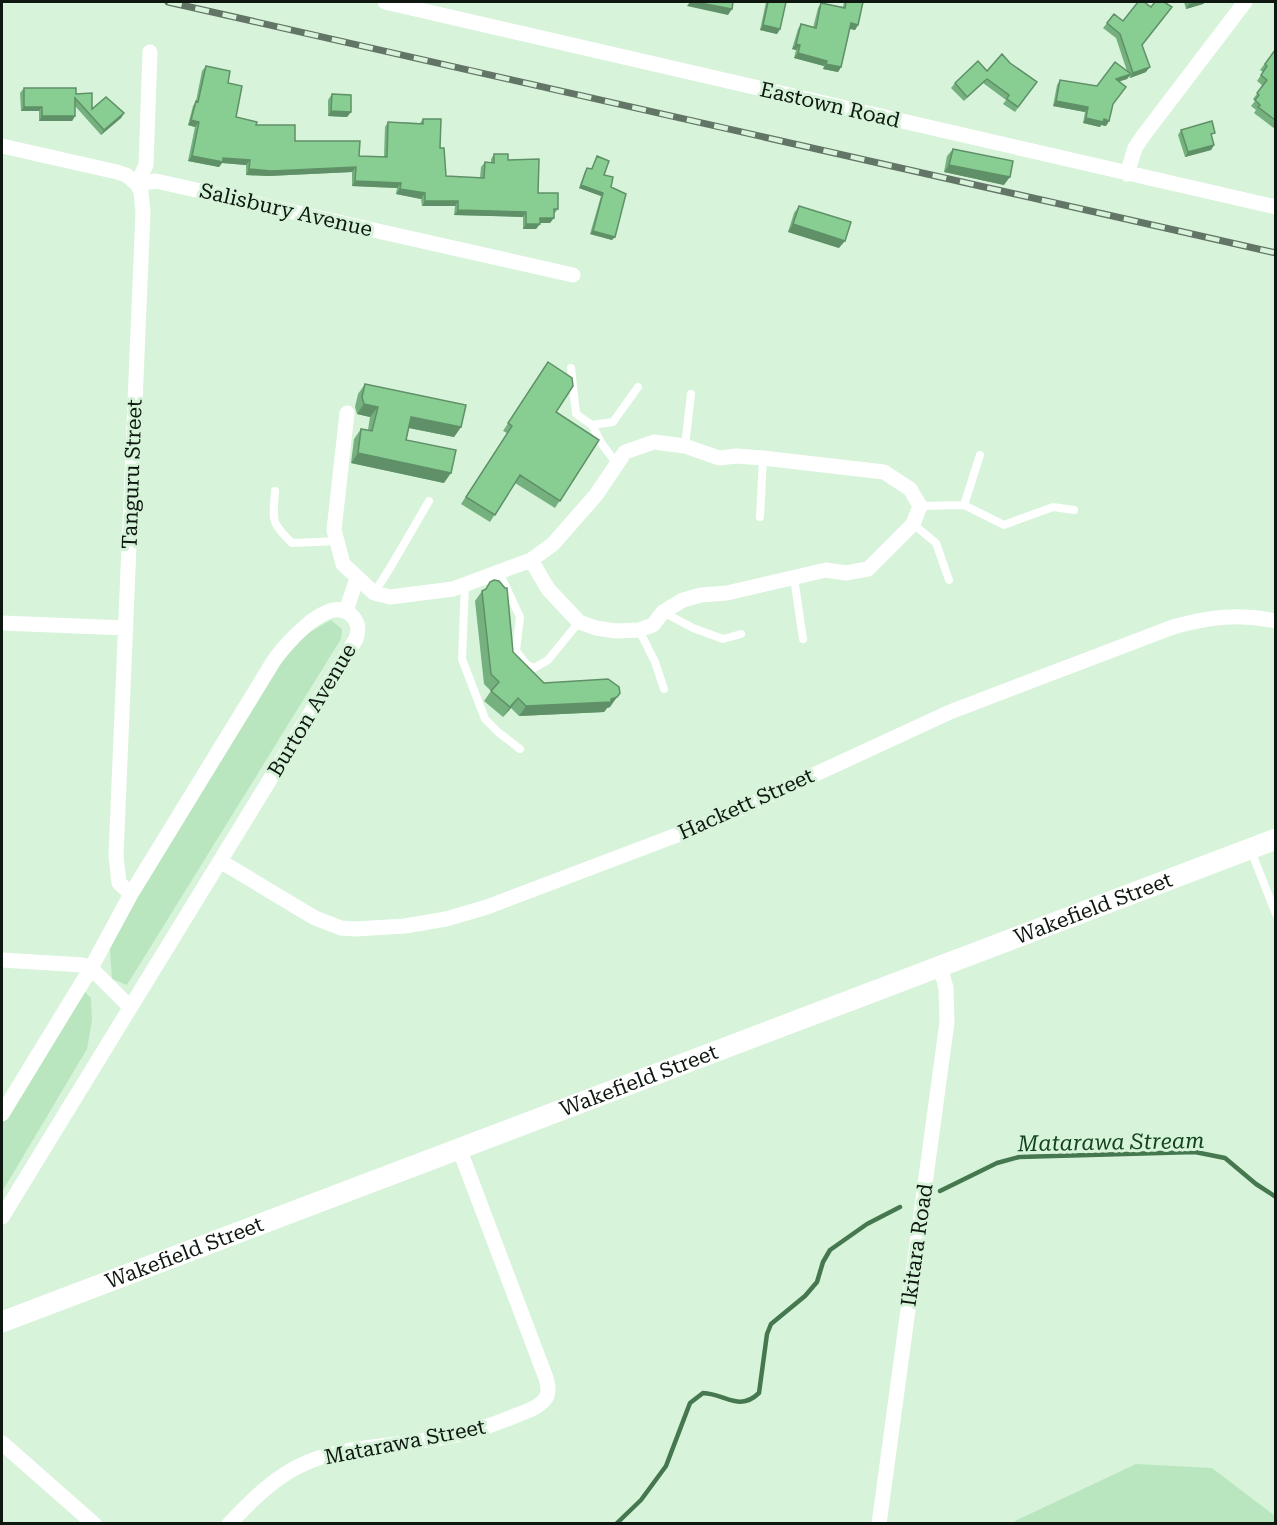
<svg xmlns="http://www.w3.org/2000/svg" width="1277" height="1525" font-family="'Roboto Serif',serif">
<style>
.green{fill:#bae6bf}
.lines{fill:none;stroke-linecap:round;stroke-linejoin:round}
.stream{stroke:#45784e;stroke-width:4.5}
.lane{stroke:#fff;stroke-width:8}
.street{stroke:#fff;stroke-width:15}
.secondary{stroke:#fff;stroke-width:21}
.rail-casing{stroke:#637566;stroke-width:7}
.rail{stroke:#d7f3da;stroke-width:4.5;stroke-dasharray:14;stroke-linecap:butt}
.wall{fill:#75b17e}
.shaded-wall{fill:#5f9067}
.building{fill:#88ce93;stroke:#5f9067;stroke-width:1.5}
.labels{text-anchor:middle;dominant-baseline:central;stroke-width:6;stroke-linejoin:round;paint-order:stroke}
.street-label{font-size:21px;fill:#0e1810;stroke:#d7f3da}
.water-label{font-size:22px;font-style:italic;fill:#12451f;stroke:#d7f3da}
</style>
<rect width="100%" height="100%" fill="#d7f3da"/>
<path class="green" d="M331,620l11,9 -1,10 -214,346 -15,-6 -3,-43 161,-273 38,-30z
M84,991l7,7 1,22 -5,29 -85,143v-78z
M1136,1464l76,4 63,48v7h-261l1,-2z"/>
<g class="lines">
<path class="stream" d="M940,1191l57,-28 22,-6 176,-5 30,6 31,26 20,13
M616,1524l25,-24 25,-34 24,-63 13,-10c23,1 36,19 56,0l8,-59 4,-10 34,-28 12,-14 6,-20 7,-12 37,-26 33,-17"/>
<path class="lane" d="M571,368l5,46 16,11 10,19 15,20
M592,425l21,-3 25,-35
M685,446l6,-52
M275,491c-2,29 -5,31 17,52l45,-2
M964,505l16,-50
M920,506l44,-1 40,20 49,-18 21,3
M760,517l3,-59
M913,524l23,19 13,37
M499,572l21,45 -4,34 10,13 8,4 14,-8 31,-38
M794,578l9,61
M465,584l-3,75 23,60 13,13 22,17
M374,593l16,-25 39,-67
M663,612l30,16 30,11 18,-5
M639,630l16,32 9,27
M1251,851l25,63"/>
<path class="street" d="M385,2l891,205
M2,146l115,26 9,3 11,9 19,-3 417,94
M1127,174l8,-26 8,-12 102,-134
M347,413l-13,117 9,34 31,29 16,4 63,-8 78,-29 22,-16 43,-49 29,-43 29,-10 31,4 34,12 17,-2 27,2 121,14 26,17 10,17 -7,18 -45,45 -22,4 -20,-3 -99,23 -26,2 -18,5 -20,12 -10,13 -14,5 -23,1 -20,-3 -17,-6 -31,-33 -17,-29
M346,611l11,-33
M2,623l124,5
M220,861l95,57 26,10 14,1 50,-3 41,-7 41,-12 227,-86 236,-109 223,-85c35,-10 67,-14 103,-6
M131,894l-12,-11 -3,-27 27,-644 -2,-20 -4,-8 9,-19 4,-113
M2,960l81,5 8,3 34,34 7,3
M2,1114l89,-146 40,-74 142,-232c11,-17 55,-67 77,-48 9,8 9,15 6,25l-354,578
M2,1443l92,81
M229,1524c24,-25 47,-49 79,-62 39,-16 84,-16 126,-23 30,-4 55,-12 83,-24 10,-4 24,-8 30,-19 2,-6 1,-12 -1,-18l-87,-230
M879,1524l68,-502 -1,-34 -6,-22"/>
<path class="secondary" id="s1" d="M2,1322l1274,-483"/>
<g class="rail-casing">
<path id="rail" d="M168,2l1108,251"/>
</g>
<use href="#rail" class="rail"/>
</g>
<path class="wall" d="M766,2h20l-6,27 -3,5 -17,-4z
M844,2h19l-5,23 -3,5 -5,-1 -9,38 -3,5 -15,-3 1,-3 -30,-8 2,-8 -4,-1 6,-20 3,-5 12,4 5,-20 3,-5 22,4z
M1184,2h21l-2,2 -17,5z
M1107,23l35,22 4,27 -16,6 -1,-2 -2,3 -8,2 -6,23 -4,17 -3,5 -5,-1 -1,2 -17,-4 2,-11 -32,-6 4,-21 3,-5 37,6 30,-15 -11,-33 -13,-10z
M1275,50v79l-21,-16 2,-3 -5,-4 4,-5 -2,-2 10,-13 -6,-5 6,-9 -3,-2z
M1010,63l27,19 -22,30 -12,-8 3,-4 -23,-17 -19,18 -13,-13 4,-5z
M206,66l22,17 8,34 20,8 39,16 64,15 25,1 1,-30 3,-5 32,1 3,-4 17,29 6,28 34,2 1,-11 4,-5h6v-3l3,-5 14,6 30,33 20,16 -4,5 -4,9h-10l-4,6h-13v-12l-69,-2 1,-9h-33l-1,-7 -25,-5 1,-6 -45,-2v-14l-84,4 -22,-1v-10l-24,-2 -3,4 -31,-6 7,-34 -7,-2 5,-19 3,-5 6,-30z
M24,88l52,6 16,15 32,4 -3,5 -20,17 -26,-29v10l-3,5h-33v-10h-18l-1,-18z
M332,94l19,18 -4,5 -19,-1v-16z
M1181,130l31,7 2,8 -3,5 -26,7 -7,-22z
M953,149l51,36 -60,-13 3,-16z
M597,156l7,19 7,12 1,53 -22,-6 11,-38 -22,-8 6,-17 2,-3 4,1z
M799,206l40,42 -51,-16 6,-19z
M548,362l8,50 43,28 -44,68 -40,-25 -25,39 -29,-18 46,-71 -4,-2z
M365,384l96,43 -7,10 -45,-9 -3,12 38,43 -93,-20 3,-24 7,-10 7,1 2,-13 -13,-3 -2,-7 3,-13z
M490,582l23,70 31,31 66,24 -3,1 -3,4 -85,4 -8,-8 -8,9 -19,-16 7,-10 -7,-7 -9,-83 7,-10 3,-1z"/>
<path class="shaded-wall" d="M690,2h5l37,7 -4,6 -41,-9z
M1197,2h8l-2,2 -17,5 3,-5z
M851,23l7,2 -3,5 -8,-2z
M763,25l17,4 -3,5 -17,-4z
M796,44l4,1 -4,5 -4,-1z
M798,53l29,8 -3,5 -30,-8z
M826,64l15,3 -3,5 -15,-3z
M1150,67l-4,5 -16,6 3,-5z
M1131,74l-4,5 -15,5 4,-5z
M1056,101l32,6 -3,5 -32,-6z
M24,107h18l-3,4h-18z
M331,111l20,1 -4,5 -19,-1z
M124,113l-3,5 -20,17 3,-5z
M42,116h33l-3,5h-33z
M1086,118l18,1 5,2 -3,5 -5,-1 -1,2 -17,-4z
M191,120l8,2 -4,5 -7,-2z
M1214,145l-3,5 -26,7 3,-5z
M192,156l31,2 27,2 -4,5 -24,-2 -3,4 -31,-6z
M949,165l61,12 -6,8 -60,-13z
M356,167l-4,5 -84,4 -22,-1 3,-6z
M355,181l46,2 -4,5 -45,-2z
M581,185l22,8 -2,3 -22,-8z
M400,189l25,4 -4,6 -25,-5z
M425,201h33l-3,5h-33z
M458,210l68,2 -3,5 -69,-2z
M540,218h14l-4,5h-14z
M526,224h14l-4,5h-13z
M793,224l52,17 -6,7 -51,-16z
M593,231l22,6 -3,3 -22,-6z
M364,404l14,3 -8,10 -13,-3z
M411,417l50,10 -7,10 -50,-10z
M358,453l93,20 -7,10 -93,-20z
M620,693l-10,14 -3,1 -3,4 -85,4 7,-10 85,-7z
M518,698l-7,10 -8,9 7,-10z"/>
<path class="building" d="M695,2h38l-1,7z
M768,2h18l-6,27 -17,-4z
M846,2h17l-5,23 -7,-2 -10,44 -15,-3 1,-3 -29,-8 2,-8 -4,-1 5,-20 15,4 5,-25 24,5z
M1138,2h6l7,5 4,-5h9l8,5 -30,38 8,22 -17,6 -13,-39 -13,-11 7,-9 9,7z
M1275,50v70l-17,-13 2,-2 -5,-5 4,-5 -2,-2 10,-13 -6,-5 6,-9 -2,-2z
M1002,54l8,9 27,19 -19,25 -11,-8 2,-4 -22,-16 -20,18 -12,-14 23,-22 9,10z
M1115,62l16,12 -15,5 10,8 -13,17 -4,17 -5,-2 -1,3 -17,-4 2,-11 -32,-6 4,-21 37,6z
M206,66l24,5 -2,12 14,3 -6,31 21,5 -1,3h39v16h65l-1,15 28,1 1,-35 35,2v-5h18l-1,29h4l2,28 38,2 1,-16 9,1v-9h14v6l31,-1 -1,34h20v16h-4v9h-14v6h-14v-12l-68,-2v-9h-33v-8l-25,-4 1,-6 -46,-2 1,-14 -84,4 -23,-2 1,-9 -27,-2v4l-31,-6 7,-34 -8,-2 5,-19 2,1z
M24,88h52v6l16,-1v16l14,-12 18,16 -20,17 -29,-32v18h-33v-9h-18z
M332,94l19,1v17l-20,-1z
M1212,121l3,12 -4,1 3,11 -26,7 -7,-22z
M953,149l60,12 -3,16 -61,-12z
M597,156l12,5 -5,14 9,2 -2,10 15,7 -11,43 -22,-6 10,-38 -22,-8 6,-17 5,1z
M799,206l52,16 -6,19 -52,-17z
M548,362l24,16 1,8 -17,26 43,28 -39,61 -40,-26 -25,40 -29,-18 46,-71 -4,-3z
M365,384l101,21 -5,22 -50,-10 -5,23 50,10 -5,23 -93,-20 3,-24 11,2 6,-24 -14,-3 -2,-7z
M494,580l5,1 6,7h2l6,64 31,31 64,-4 11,8 1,6 -3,4 -6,2v3l-85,4 -8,-8 -8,9 -19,-16 8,-9 -8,-8 -9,-83 4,-2 4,-7z"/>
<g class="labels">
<g class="street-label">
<text transform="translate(830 105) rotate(13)">Eastown Road</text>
<text transform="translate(286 210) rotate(13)">Salisbury Avenue</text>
<text transform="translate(132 474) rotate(-88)">Tanguru Street</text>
<text transform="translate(312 710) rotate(-59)">Burton Avenue</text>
<text transform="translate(746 804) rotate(-24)">Hackett Street</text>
<text stroke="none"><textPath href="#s1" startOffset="1167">Wakefield Street</textPath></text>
<text stroke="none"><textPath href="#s1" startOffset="681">Wakefield Street</textPath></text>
<text transform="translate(917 1245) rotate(-82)">Ikitara Road</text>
<text stroke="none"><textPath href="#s1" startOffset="195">Wakefield Street</textPath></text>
<text transform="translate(405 1442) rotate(-11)">Matarawa Street</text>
</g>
<g class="water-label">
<text transform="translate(1111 1142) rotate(-1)">Matarawa Stream</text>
</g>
</g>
<rect width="1277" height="1525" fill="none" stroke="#0e1810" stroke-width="6"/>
</svg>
